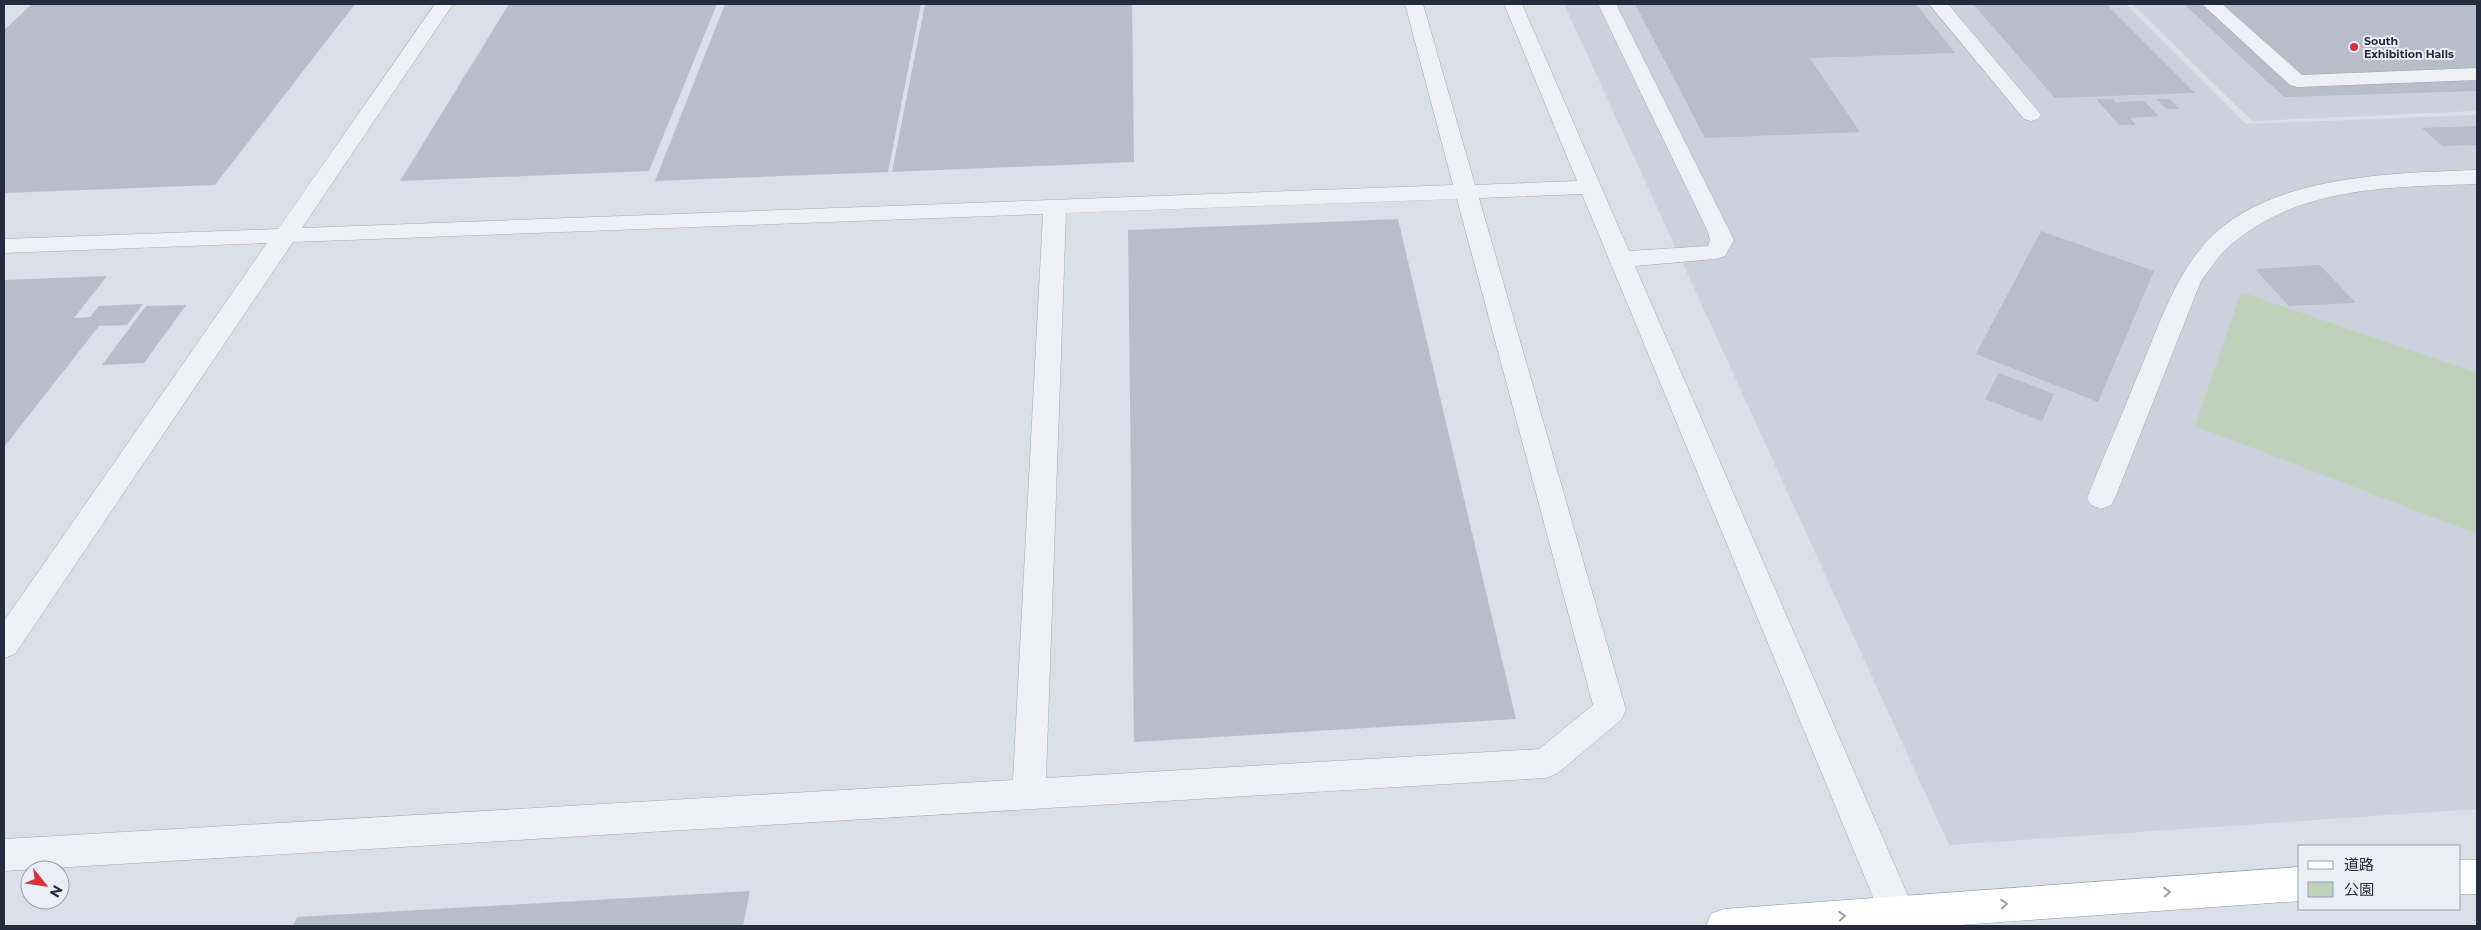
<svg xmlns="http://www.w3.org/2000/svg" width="2481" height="930" font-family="Montserrat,'Noto Sans JP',sans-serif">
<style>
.built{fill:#cdd1dc}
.green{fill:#bfd2bb}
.building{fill:#b8bdca}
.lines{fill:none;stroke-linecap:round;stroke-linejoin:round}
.minor-casing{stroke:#a4a9b4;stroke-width:1}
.major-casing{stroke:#99a1b4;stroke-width:1}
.minor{fill:#eef0f5;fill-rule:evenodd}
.major{fill:#fff;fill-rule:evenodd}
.oneway{stroke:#9ca0a8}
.poi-dot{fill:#db313c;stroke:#eaeef5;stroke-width:2}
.labels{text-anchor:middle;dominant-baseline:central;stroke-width:4;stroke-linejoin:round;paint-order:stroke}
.far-poi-label{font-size:11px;font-weight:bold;fill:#242b3e;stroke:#eaeef5;text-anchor:start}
</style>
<rect width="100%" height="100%" fill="#dbdfe7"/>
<path class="built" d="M1564,4h562l120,120 231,-9v694l-528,36z
M2132,4h345v107l-225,10z"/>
<path class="green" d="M2241,292l236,81v161l-282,-108z"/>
<path class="building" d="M32,4h323l-140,181 -211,8v-163z
M509,4h208l-68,167 -249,10z
M725,4h196l-33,168 -233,9z
M925,4h207l2,158 -242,10z
M1635,4h281l39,49 -145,5 50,74 -155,6z
M1973,4h133l89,89 -140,5z
M2184,4h293v87l-193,6z
M2096,99h17l2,3 29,-1 15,15 -29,2 6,7h-17z
M2156,99h14l10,10h-13z
M2477,126v19l-35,1 -20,-18z
M1398,219l118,500 -382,23 -6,-512z
M2041,231l113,40 -56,131 -122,-48z
M2320,265l36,38 -67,3 -34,-37z
M107,276l-33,42 16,-1 9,-11 44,-2 -16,21 -28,1 -95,121v-167z
M186,305l-42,58 -42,2 44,-59z
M1999,373l55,21 -12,27 -57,-22z
M750,891l-7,35h-450l4,-9z"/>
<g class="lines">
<g class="minor-casing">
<path id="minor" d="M435,4h18l-151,224 1151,-43 -48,-181h18l52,181 102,-4 -73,-177h18l107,247 79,-5 2,-6 -2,-8 -110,-228h18l118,236 -9,16 -10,3 -80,7 286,660h-36l-303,-732 -103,4 147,512 -5,10 -63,53 -12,5 -1542,93v-32l1009,-59 30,-566 -750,28 -278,412 -11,4v-37l263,-378 -263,10v-14l274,-10zM1457,199l136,506 -54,44 -493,29 20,-565z
M1929,4h19l90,107 3,4 -3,4 -7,2 -7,-2z
M2202,4h20l80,71 175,-7v12l-180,7 -7,-2z
M2477,170v14c-88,3 -184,2 -252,66 -9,9 -16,21 -24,31l-86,217 -4,7 -10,4 -10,-4 -4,-7c19,-47 39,-93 58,-140 17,-41 31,-82 61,-116 61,-67 187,-69 271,-72z"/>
</g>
<g class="major-casing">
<path id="major" d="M2460,860h17v34h-17z
M2300,867v34l-355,25h-239l5,-12 13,-5z"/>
</g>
<use href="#minor" class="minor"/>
<use href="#major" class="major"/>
</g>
<defs><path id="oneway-chevron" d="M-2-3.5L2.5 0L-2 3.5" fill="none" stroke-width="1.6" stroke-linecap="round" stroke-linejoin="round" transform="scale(1.25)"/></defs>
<g class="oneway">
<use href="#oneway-chevron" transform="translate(2167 892) rotate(-4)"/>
<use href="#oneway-chevron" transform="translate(2004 904) rotate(-4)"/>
<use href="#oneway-chevron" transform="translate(1842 916) rotate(-5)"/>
</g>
<circle class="poi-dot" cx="2354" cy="47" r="5"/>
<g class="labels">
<g class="far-poi-label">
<text x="2364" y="41">South<tspan x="2364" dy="13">Exhibition Halls</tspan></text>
</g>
</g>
<rect width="2481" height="930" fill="none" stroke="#242b3e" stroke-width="10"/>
<rect x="2298" y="845" width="162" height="65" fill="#eaeef5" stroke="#9ba0ac"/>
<rect x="2308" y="861" width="25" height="8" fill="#ffffff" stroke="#9ba0ac"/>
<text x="2344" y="870" font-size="15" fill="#242b3e">道路</text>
<rect x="2308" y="882" width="25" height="15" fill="#bfd2bb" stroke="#9ba0ac"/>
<text x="2344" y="895" font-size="15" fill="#242b3e">公園</text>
<g transform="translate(45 885) rotate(120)"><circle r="24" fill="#eaeef5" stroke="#9ba0ac"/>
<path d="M0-4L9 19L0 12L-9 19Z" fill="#db313c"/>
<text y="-8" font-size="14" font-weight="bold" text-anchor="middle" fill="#242b3e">N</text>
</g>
</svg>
